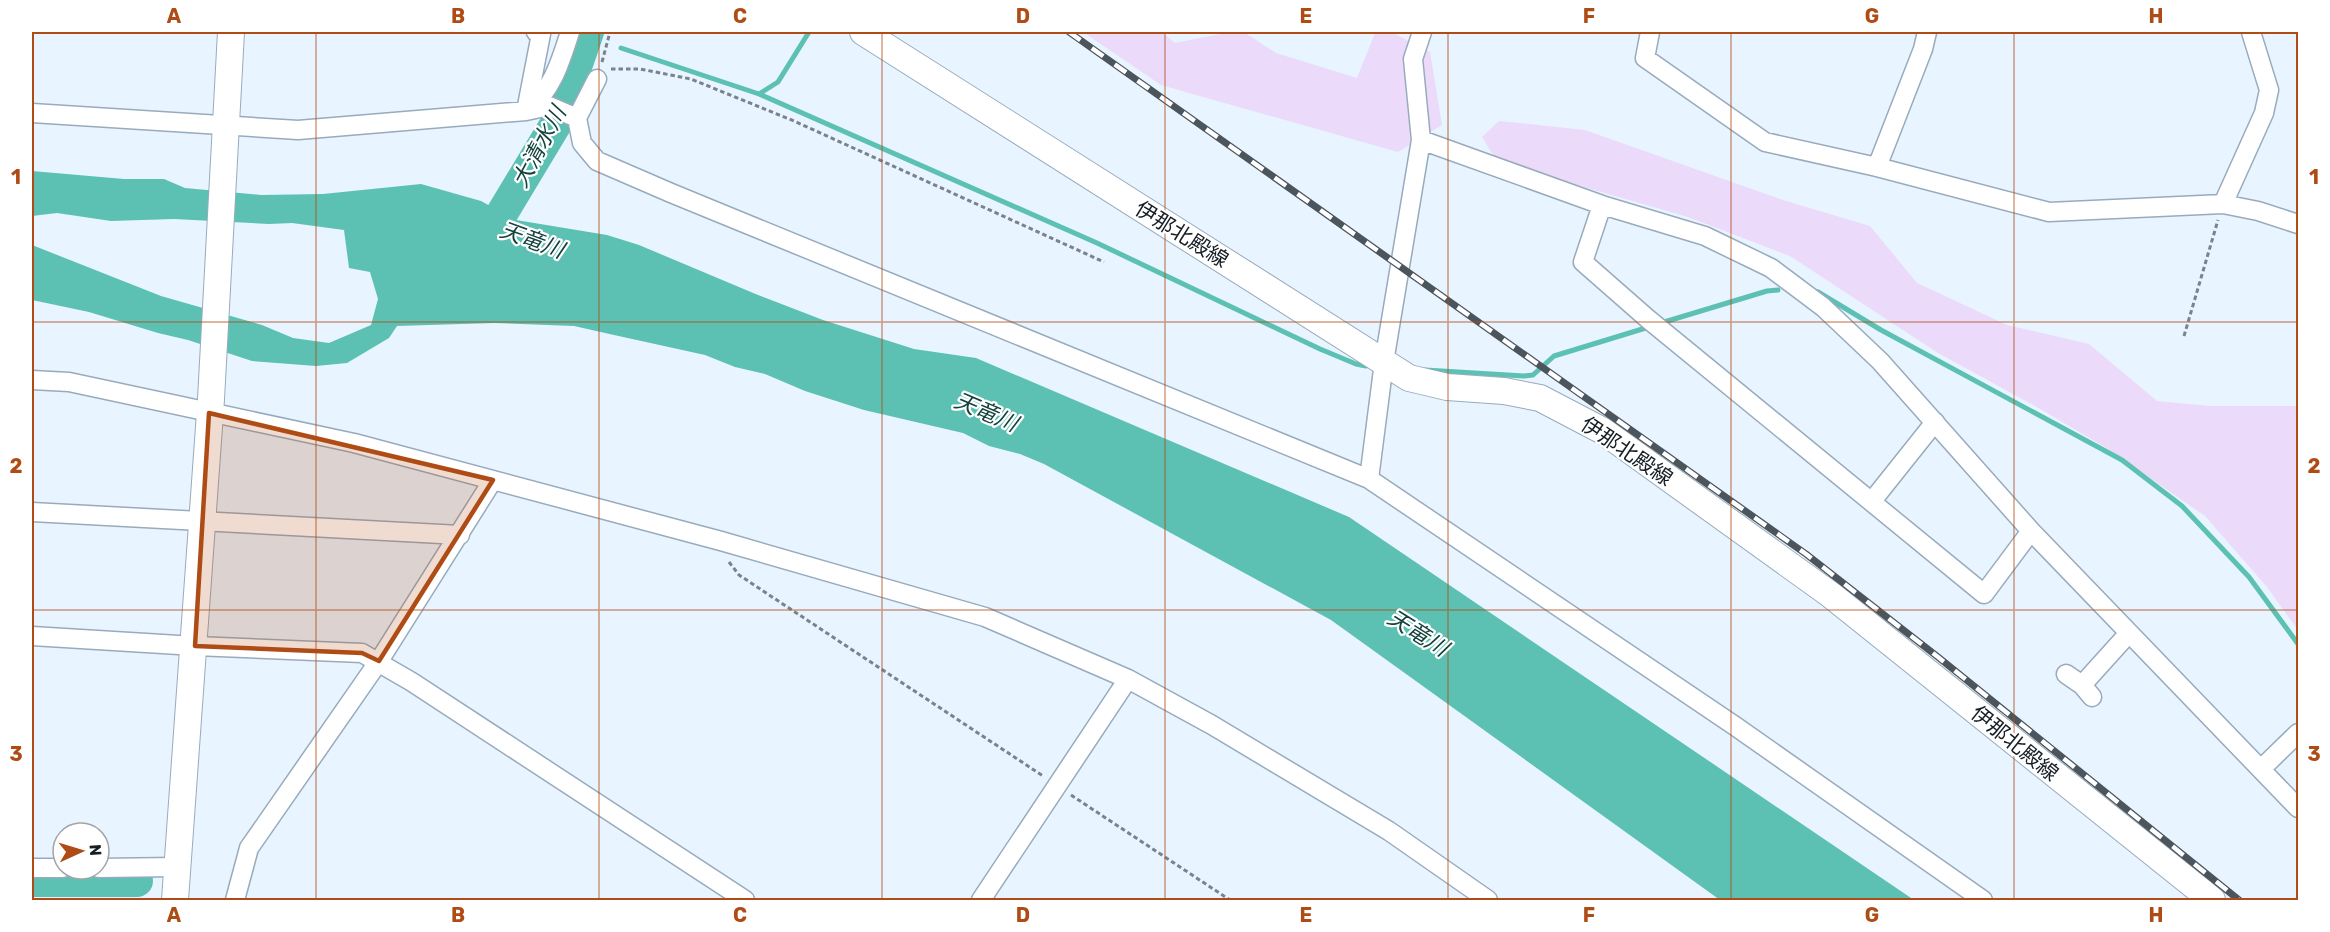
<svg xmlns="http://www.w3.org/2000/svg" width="2330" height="932" font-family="Rubik,'Noto Sans JP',sans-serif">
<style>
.green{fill:#ebdafa}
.water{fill:#5cc1b3}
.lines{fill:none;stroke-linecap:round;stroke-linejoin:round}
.stream{stroke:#5cc1b3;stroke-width:5}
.river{stroke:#5cc1b3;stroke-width:32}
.street-casing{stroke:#98abbc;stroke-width:21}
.secondary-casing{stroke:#98abbc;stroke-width:28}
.path{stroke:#7a838c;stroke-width:3;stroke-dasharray:4.5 3;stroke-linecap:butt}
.street{stroke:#fff;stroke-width:18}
.secondary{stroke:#fff;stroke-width:26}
.rail-casing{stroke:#4c545c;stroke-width:7}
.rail{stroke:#fff;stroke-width:4.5;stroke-dasharray:14;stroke-linecap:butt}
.marked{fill:#af4c15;fill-opacity:0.2;stroke:#af4c15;stroke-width:4.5;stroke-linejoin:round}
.grid{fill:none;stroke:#af4c15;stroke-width:1.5;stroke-opacity:0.55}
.labels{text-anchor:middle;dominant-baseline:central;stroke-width:4.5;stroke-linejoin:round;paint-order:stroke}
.street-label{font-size:21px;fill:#161d24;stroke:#fff}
.water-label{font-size:22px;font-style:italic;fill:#14423c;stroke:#fff}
.neatline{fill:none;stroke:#af4c15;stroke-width:2}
.grid-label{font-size:20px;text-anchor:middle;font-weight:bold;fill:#af4c15}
</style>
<rect width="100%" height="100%" fill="#e8f4ff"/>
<path class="green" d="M1083,32h79l13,11 55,-11h14l32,21 81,25 18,-45 20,1 35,18 12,73 -44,27 -237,-67z
M1499,121l86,9 201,71 84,25 47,57 90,42 82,19 68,57 52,5h89v224l-31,-43 -62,-71 -97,-67 -66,-39 -104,-57 -148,-97 -102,-39 -118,-34 -62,-4 -26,-42z"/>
<path class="water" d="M32,171l92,8h40l21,9 76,7 62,-1 98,-10 60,17 35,19 91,15 32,10 119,50 65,25 91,29 62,9 373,159 565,383h-194l-389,-280 -287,-156 -24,-10 -31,-8 -26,-13 -99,-23 -59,-19 -40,-17 -30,-7 -30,-12 -91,-20 -40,-9 -80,-3 -97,3 -8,12 -42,25 -31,3 -64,-5 -64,-21 -30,-7 -69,-21 -57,-12v-55l129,51 101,29 31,13 36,5 42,-18 7,-26 -8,-27 -21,-4 -5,-38 -52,-7 -23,1 -95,-5 -63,2 -54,-8 -25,3z"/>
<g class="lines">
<path class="stream" d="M586,38l8,3
M621,48l138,46 19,-12 31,-50
M759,94l338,149 223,106 36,15 10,2
M1818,292l63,38 241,130 60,46 67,71 49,67
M1661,323l106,-32 11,-1
M1425,370l99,6 9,-1 21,-19 95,-29"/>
<path class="river" d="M495,225l62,-103 31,-90
M32,881h105"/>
<g class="street-casing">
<path id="street" d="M1650,32l-5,26 120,84 112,25
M1927,32l-4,17 -46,118 172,45 174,-8
M2251,32l18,58 -5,23 -41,91 35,7 40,13
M597,79l-20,39 5,25 15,18 74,32 698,286 366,247 248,174
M528,110c25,-22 32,-47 42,-78
M526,111l15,-77 -5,-2
M32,113l266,17 228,-19 23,-5 28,12
M1421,140l181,65 103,31 66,32 52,39 57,54 151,170 267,277
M1602,205l-19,57 65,57 336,275 47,-63
M32,380l37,2 285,61 367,98 264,76 143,62 84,46 177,106 99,69
M1369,479l15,-117 37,-222 -8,-81 9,-27
M1872,501l63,-79
M32,512l428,23
M32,636l163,10 167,7 50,29 333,218
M2066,674l16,11 10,12
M2082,685l47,-52
M2261,769l37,-36
M32,868h31
M99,868l77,-1
M235,900l14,-52 130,-187 114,-181
M981,900l147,-221"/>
</g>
<g class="secondary-casing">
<path id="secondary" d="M863,32l546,346 38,9 57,4 36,7 63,33 228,164 381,305
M175,900l36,-501 20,-367"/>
</g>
<path class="path" d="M602,62l8,-30
M611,69h29l51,10 103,42 310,141
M2184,336l34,-116
M729,562l10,13 304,201
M1071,795l159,105"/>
<use href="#street" class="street"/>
<use href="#secondary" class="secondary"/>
<g class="rail-casing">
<path id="rail" d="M1069,32l737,522 132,103 301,243"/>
</g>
<use href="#rail" class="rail"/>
</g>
<path class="marked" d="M209,413l284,67 -114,181 -17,-8 -167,-7z"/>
<path class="grid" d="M316,32v868M599,32v868M882,32v868M1165,32v868M1448,32v868M1731,32v868M2014,32v868M32,322h2266M32,610h2266"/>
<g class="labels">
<g class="street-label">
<text transform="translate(1182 234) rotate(32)">伊那北殿線</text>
<text transform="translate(1627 451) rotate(34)">伊那北殿線</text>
<text transform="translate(2015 743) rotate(39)">伊那北殿線</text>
</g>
<g class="water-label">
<text transform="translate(539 147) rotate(-62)">大清水川</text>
<text transform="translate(532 240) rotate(20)">天竜川</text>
<text transform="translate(986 412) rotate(23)">天竜川</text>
<text transform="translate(1418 633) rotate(32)">天竜川</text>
</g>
</g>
<rect width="2330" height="932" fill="none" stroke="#ffffff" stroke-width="66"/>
<g transform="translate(81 851) rotate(86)"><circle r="28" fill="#ffffff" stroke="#a2a5a7" stroke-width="1.5"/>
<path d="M0-4.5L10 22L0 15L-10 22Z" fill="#af4c15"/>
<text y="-9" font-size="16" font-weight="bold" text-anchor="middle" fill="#161d24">N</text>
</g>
<rect x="33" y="33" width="2264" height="866" class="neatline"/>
<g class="grid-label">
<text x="174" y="23">A</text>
<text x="458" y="23">B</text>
<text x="740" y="23">C</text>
<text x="1023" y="23">D</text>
<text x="1306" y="23">E</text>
<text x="1589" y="23">F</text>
<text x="1872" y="23">G</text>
<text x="2156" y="23">H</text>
<text x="16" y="184">1</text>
<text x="2314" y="184">1</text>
<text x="16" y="473">2</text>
<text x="2314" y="473">2</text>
<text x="16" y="761">3</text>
<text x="2314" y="761">3</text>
<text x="174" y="922">A</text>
<text x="458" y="922">B</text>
<text x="740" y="922">C</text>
<text x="1023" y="922">D</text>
<text x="1306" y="922">E</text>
<text x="1589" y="922">F</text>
<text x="1872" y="922">G</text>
<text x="2156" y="922">H</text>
</g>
</svg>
